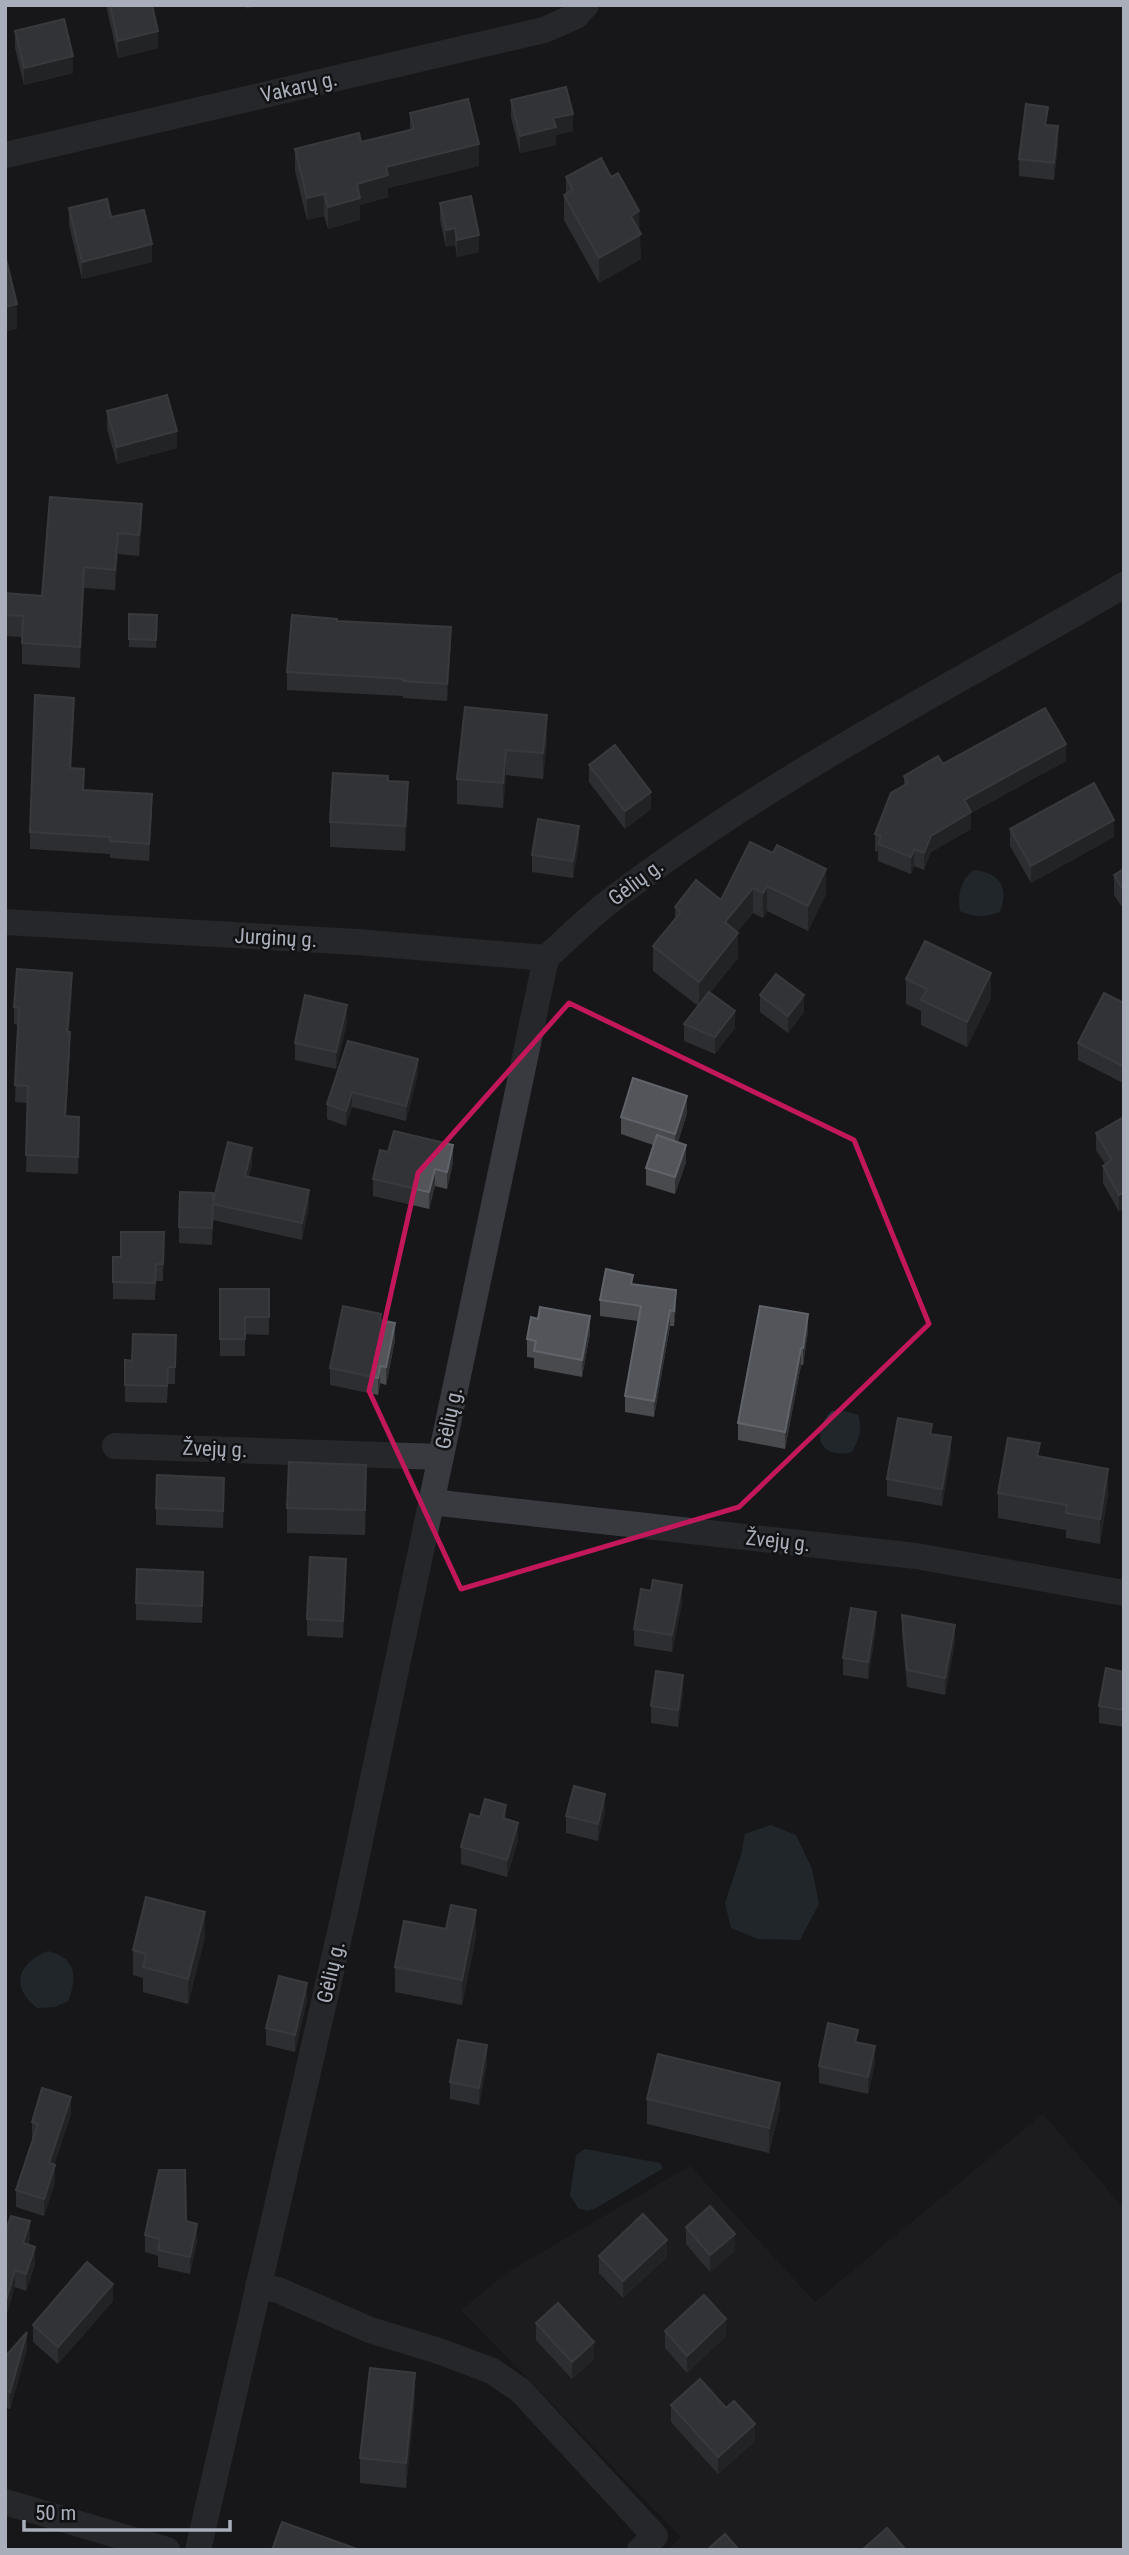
<svg xmlns="http://www.w3.org/2000/svg" width="1129" height="2555" font-family="'Roboto Condensed',sans-serif">
<style>
.built{fill:#232326}
.water{fill:#2c383e}
.lines{fill:none;stroke-linecap:round;stroke-linejoin:round}
.street{stroke:#383a3f;stroke-width:26}
.wall{fill:#484a4e}
.shaded-wall{fill:#303134}
.building{fill:#53555a;stroke:#606369;stroke-width:2}
.marked{fill:none;stroke:#c2185b;stroke-width:5;stroke-linejoin:round}
.labels{text-anchor:middle;dominant-baseline:central;stroke-width:5;stroke-linejoin:round;paint-order:stroke}
.street-label{font-size:21px;fill:#a9afba;stroke:#121214}
</style>
<rect width="100%" height="100%" fill="#171719"/>
<path class="built" d="M1043,2114l81,95v341h-456l13,-13 -220,-227 47,-38 182,-106 125,136z"/>
<path class="water" d="M974,870c26,3 35,17 26,42 -15,5 -25,6 -40,-1 -3,-16 1,-32 14,-41z
M832,1411h12l14,4c5,15 1,23 -6,37 -33,8 -42,-19 -20,-41z
M771,1825l25,10 16,34 7,35 -19,36 -42,-1 -27,-11 -6,-25 16,-48 4,-21z
M48,1951c28,7 30,25 20,50l-13,6 -18,1c-27,-21 -20,-45 11,-57z
M585,2149l75,14 2,3v3l-66,39 -9,3 -9,-3 -8,-13 6,-40z"/>
<g class="lines">
<path class="street" d="M6,155l538,-125 32,-14 10,-11
M5,922l352,20 189,16
M115,1446l326,11
M431,1502l485,54 208,37
M258,2286l20,4 92,40 69,21 53,20 28,19 135,146 -15,14
M5,2502l162,48
M198,2550l149,-648 199,-944c20,-18 39,-37 59,-53 161,-125 344,-217 519,-320"/>
</g>
<path class="wall" d="M106,5h46l6,43 -40,10z
M15,31l58,42 -49,12 -9,-37z
M511,100l62,31 -17,4v10l-36,8 -9,-36z
M410,113l69,53 -91,22v9l-28,8v15l-32,9 -4,-13 -17,4 -12,-49v-22l66,-7 49,-12z
M1058,143l-4,37 -35,-4v-17z
M566,177h45l28,55 2,27 -42,24 -35,-63v-25l2,-1z
M440,203l39,49 -22,5 -2,-12 -9,2 -6,-27z
M69,208l42,9 41,45 -70,17 -13,-54z
M107,411l70,37 -60,16 -10,-35z
M50,497l92,28 -3,31 -21,-2 -3,36 -31,-2 -4,80 -58,-4v-27l-17,-1v-43l37,3z
M129,614l28,1 -1,33 -27,-1z
M337,621l114,23 -4,57 -44,-3v-2l-116,-6v-18z
M465,707l82,33 -4,39 -37,-4 -3,33 -46,-4v-25z
M74,715l-3,53 13,22 68,22 -3,49 -39,-3v-4l-80,-5v-17z
M1066,761l-95,52v16l-40,23 -7,18 -10,-4 -3,8 -33,-13v-9l-3,-1v-17l29,-48v-10l39,-12z
M589,765l62,44 -26,20 -36,-47z
M388,781l20,26 -3,44 -75,-4v-25z
M1010,829l104,8 -83,46 -21,-37z
M750,842l76,52 -18,37 -41,-20 -4,7 -10,-5 -16,19 1,26 -28,35 25,35 -20,26 -31,-13v-17l14,-18 -45,-35v-25l22,-26v-13l46,-7z
M579,843l-6,35 -41,-6v-17z
M1124,869v41l-10,-15v-20z
M906,979l85,19 -24,49 -46,-22v-14l-15,-7z
M72,990l-3,42 1,17 -4,67 13,18 -1,40 -52,-2 2,-69 -13,-1 3,-77 -4,-1v-17z
M760,995l44,17 -16,21 -28,-21z
M1124,1003l-1,80 -45,-23v-17z
M347,1022l-11,47 -41,-9v-17z
M348,1041l70,33 -12,47 -54,-14 -6,19 -19,-7v-15z
M687,1113l-9,29 8,20 -11,32 -29,-9v-17l7,-23 -32,-11v-17z
M1124,1117l-5,95 -16,-29v-17l2,-2 -9,-14v-17z
M388,1152l65,10 -6,27 -12,-3 -6,23 -56,-13v-17z
M252,1164l-3,13 60,29 -7,34 -89,-20 -1,25 -33,-2v-16l34,-27z
M164,1232l-1,49h-7l-1,19 -42,-1v-42h8z
M633,1284l43,22 -2,20h-4l-16,91 -29,-5v-16l13,-75 -38,-5v-16z
M220,1289h49v46l-24,-1v22h-25z
M381,1320l14,20 -9,45 -6,-2 -2,12 -48,-10v-17z
M808,1331l-5,34h-2l-16,84 -47,-9v-17z
M590,1333l-8,44 -48,-9v-10l-7,-1v-18z
M176,1335l-1,49h-7l-1,19 -42,-1v-42l7,1z
M932,1434l19,20 -9,52 -55,-10v-17z
M1040,1456l68,38 -8,50 -34,-6v-8l-68,-12v-25z
M366,1490l-1,45 -78,-2v-25z
M224,1495l-1,33 -67,-3v-17z
M346,1576l-3,62 -36,-2v-17z
M203,1589l-1,34 -66,-3v-17z
M682,1602l-10,50 -38,-6v-17z
M902,1615l53,27 -10,53 -38,-8 -5,-55z
M876,1629l-8,50 -25,-4v-17z
M1124,1672v55l-25,-4v-17z
M683,1692l-5,35 -27,-4v-17z
M605,1811l-7,30 -32,-8v-17z
M480,1817l26,2 12,21 -11,37 -46,-13v-17z
M446,1929l30,7 -14,69 -67,-13v-25z
M205,1937l-17,67 -45,-12v-14l-10,-3v-25z
M307,2000l-12,52 -29,-7v-17z
M858,2042l17,21 -7,31 -49,-11v-17z
M487,2063l-8,42 -29,-6v-17z
M647,2099l133,9 -11,45 -122,-29z
M71,2114l-17,51 1,17 -11,34 -28,-9v-17l17,-51h-1v-17z
M186,2221l11,20 -7,33 -32,-7v-11l-13,-4v-17z
M686,2227l49,24 -25,21 -24,-28z
M5,2234l25,4 -2,6 7,20 -9,27 -11,-4z
M599,2256l68,1 -44,41 -24,-25z
M113,2301l-55,63 -25,-22v-17z
M536,2323l58,36 -22,20 -36,-39z
M665,2331l61,5 -39,37 -22,-25z
M27,2349l-17,60 -5,-1v-51z
M415,2398l-9,90 -46,-5v-25z
M671,2405l84,36 -37,33 -47,-52z"/>
<path class="shaded-wall" d="M246,5h15l-15,4z
M158,31v17l-40,10v-17z
M73,56v17l-49,12v-17z
M573,114v17l-17,4v10l-36,8v-17l33,-18z
M1058,126v17l-4,37v-17z
M479,144v22l-91,22v9l-28,8v15l-32,9v-22l29,-23 29,-17z
M324,194v22l-17,4v-22z
M639,211l2,48 -42,24v-25l32,-42z
M455,228v17l-9,2v-17z
M479,235v17l-22,5v-17z
M152,244v18l-70,17v-17z
M17,304v25l-12,3v-25z
M177,431v17l-60,16v-17z
M142,504v21l-3,31v-21z
M118,533v21l-3,36v-20z
M84,567v21l-4,80v-21z
M451,627v17l-4,57v-17z
M74,698v17l-4,70v-17z
M547,715v25l-4,39v-26z
M1066,744v17l-95,52v16l-40,23 -7,18v-17l7,-17 33,-36z
M506,750v25l-3,33v-25z
M408,782v25l-3,44v-25z
M651,792v17l-26,20v-18z
M152,794v18l-3,49v-17z
M1114,820v17l-83,46v-17z
M579,826v17l-6,35v-17z
M914,849v17l-3,8v-17z
M826,869v25l-18,37v-25z
M767,886v25l-4,7v-25z
M753,888v25l-28,34v-25z
M738,933v25l-39,49v-25z
M72,973v17l-5,59v-17z
M991,973v25l-24,49v-25z
M804,995v17l-16,21v-17z
M347,1005v17l-11,47v-17z
M735,1011v17l-20,26v-17z
M70,1032v17l-5,84v-17z
M418,1059v15l-12,47v-15z
M1124,1063v18l-1,2v-17z
M352,1092v15l-6,19v-15z
M687,1096v17l-12,39v-18z
M453,1145v17l-6,27v-17z
M686,1145v17l-11,32v-17z
M252,1148v16l-7,28v-16z
M435,1169v17l-6,23v-17z
M309,1190v16l-7,34v-17z
M1124,1192v17l-5,3v-17z
M676,1290v16l-2,20v-15z
M670,1310v16l-16,91v-16z
M808,1314v17l-5,34v-17z
M590,1316v17l-8,44v-17z
M395,1323v17l-9,45v-18z
M801,1348v17l-16,84v-17z
M380,1366v17l-2,12v-17z
M951,1437v17l-9,52v-17z
M366,1465v25l-1,45v-25z
M1108,1469v25l-8,50v-25z
M346,1559v17l-3,62v-17z
M682,1585v17l-10,50v-17z
M876,1612v17l-8,50v-17z
M955,1625v17l-10,53v-17z
M683,1675v17l-5,35v-17z
M605,1794v17l-7,30v-17z
M506,1805v17l-3,-4z
M518,1823v17l-11,37v-17z
M476,1910v26l-14,69v-25z
M205,1912v25l-17,67v-25z
M307,1983v17l-12,52v-17z
M487,2045v18l-8,42v-17z
M875,2046v17l-7,31v-17z
M780,2083v25l-11,45v-25z
M71,2097v17l-22,66v-17z
M55,2165v17l-11,34v-17z
M30,2221v17l-7,22v-17z
M197,2224v17l-7,33v-17z
M735,2234v17l-25,21v-17z
M667,2240v17l-44,41v-17z
M35,2247v17l-9,27v-17z
M15,2270v17l-10,34v-17z
M113,2284v17l-55,63v-17z
M726,2319v17l-39,37v-17z
M27,2332v17l-17,60v-17z
M594,2342v17l-22,20v-17z
M415,2373v25l-9,90v-25z
M755,2424v17l-37,33v-17z"/>
<path class="building" d="M110,5h42l6,26 -40,10z
M64,19l9,37 -49,12 -9,-37z
M566,87l7,27 -20,4 3,9 -36,9 -9,-36z
M468,99l11,45 -93,23 2,8 -31,9 3,14 -32,9 -4,-13 -17,4 -12,-49 64,-16 2,9 53,-13 -4,-16z
M1026,104l22,3 -3,18 13,1 -4,37 -35,-4z
M601,158l10,19 7,-4 21,38 -8,5 10,18 -42,24 -35,-63 9,-5 -7,-13z
M471,196l8,39 -22,5 -2,-12 -9,2 -6,-27z
M107,199l4,18 33,-7 8,34 -70,18 -13,-54z
M5,255l12,49 -12,3z
M167,395l10,36 -60,16 -10,-36z
M50,497l92,7 -3,31 -21,-2 -3,37 -31,-3 -4,80 -58,-4 1,-27 -18,-1v-22l37,3z
M129,614l28,1 -1,25 -27,-1z
M292,615l45,4v2l114,6 -4,57 -44,-3 1,-2 -117,-7z
M35,695l39,3 -4,70 14,1 -1,21 69,4 -3,50 -39,-3v-4l-80,-5z
M465,707l82,8 -4,38 -37,-3 -3,33 -46,-4z
M1045,708l21,36 -102,56 7,12 -40,24 -7,17 -10,-4 -3,8 -33,-13 3,-8 -6,-2 16,-41 17,-10 -4,-7 34,-20 5,8z
M615,745l36,47 -26,19 -36,-46z
M333,773l55,3v5l20,1 -3,44 -75,-4z
M1094,783l20,37 -83,46 -21,-37z
M538,819l41,7 -6,35 -41,-6z
M750,842l23,11 4,-8 49,24 -18,37 -41,-20 -4,7 -10,-5 -28,34 13,11 -39,49 -46,-36 28,-34 -6,-5 21,-27 25,20z
M1124,869v22l-10,-16z
M925,941l66,32 -24,49 -46,-22 6,-11 -21,-10z
M17,969l55,4 -5,59h3l-5,84 14,1 -1,40 -52,-2 2,-69 -13,-1 4,-77 -5,-1z
M776,974l28,21 -16,21 -28,-21z
M709,992l26,19 -20,26 -31,-13z
M1104,993l20,10v60l-1,3 -45,-23z
M305,995l42,10 -11,47 -41,-9z
M348,1041l70,18 -12,47 -54,-14 -6,19 -19,-7z
M633,1078l54,18 -12,38 -54,-17z
M1124,1117v75l-5,3 -16,-29 9,-6 -16,-27z
M394,1131l59,14 -6,27 -12,-3 -6,23 -56,-13 7,-29 8,2z
M657,1135l29,10 -11,32 -29,-9z
M228,1142l24,6 -7,28 64,14 -7,33 -89,-19 -1,24 -33,-1 1,-35 33,1v9z
M121,1232h43l-1,32h-7l-1,19 -42,-1v-25h8z
M606,1269l27,6 -2,9 45,6 -2,21 -4,-1 -16,91 -29,-5 16,-90 -41,-6z
M220,1289h49v28h-24v22h-25z
M343,1306l38,8 -1,6 15,3 -9,44 -6,-1 -2,12 -48,-10z
M760,1306l48,8 -5,34h-2l-16,84 -47,-9z
M540,1307l50,9 -8,44 -48,-9 2,-10 -9,-2 4,-22 7,2z
M133,1334l43,1 -1,32h-7l-1,19 -42,-1v-25l7,1z
M898,1418l34,6 -2,10 21,3 -9,52 -55,-10z
M1008,1438l32,5 -3,13 71,13 -8,50 -34,-6 1,-8 -69,-12z
M289,1462l77,3 -1,45 -78,-2z
M157,1475l67,3 -1,33 -67,-3z
M310,1557l36,2 -3,62 -36,-2z
M137,1569l66,3 -1,34 -66,-3z
M653,1580l29,5 -10,50 -38,-6 7,-40 10,2z
M851,1608l25,4 -8,50 -25,-4z
M902,1615l53,10 -10,53 -38,-8z
M1106,1668l18,4v38l-25,-4z
M656,1671l27,4 -5,35 -27,-4z
M574,1786l31,8 -7,30 -32,-8z
M485,1799l21,6 -3,13 15,5 -11,37 -46,-13 9,-33 10,3z
M146,1897l59,15 -17,67 -45,-12 3,-13 -13,-4z
M451,1905l25,5 -14,70 -67,-13 9,-46 42,8z
M279,1976l28,7 -12,52 -29,-7z
M828,2023l30,7 -3,12 20,4 -7,31 -49,-11z
M458,2040l29,5 -8,43 -29,-6z
M658,2054l122,29 -11,45 -122,-29z
M42,2088l29,9 -22,66 6,2 -11,34 -28,-9 22,-66 -6,-2z
M159,2170h26l1,51 11,3 -7,33 -32,-7 2,-11 -15,-4z
M710,2206l25,28 -25,21 -24,-28z
M643,2214l24,26 -44,41 -24,-25z
M11,2216l19,5 -7,22 12,4 -9,27 -11,-4 -10,34v-70z
M87,2262l26,22 -55,63 -25,-22z
M704,2295l22,24 -39,37 -22,-25z
M558,2303l36,39 -22,20 -36,-39z
M27,2332l-17,60 -5,-1v-34z
M370,2368l45,5 -9,90 -46,-5z
M700,2379l26,29 8,-7 21,23 -37,33 -47,-52z
M282,2522l75,27v1h-85z
M887,2528l19,22h-44z
M725,2534l14,16h-31v-1z"/>
<path d="M0 0H1129V2555H0ZM569,1003l285,137 75,184 -190,183 -278,82 -92,-198 49,-218z" fill="#171719" fill-opacity=".55" fill-rule="evenodd"/>
<path class="marked" d="M569,1003l285,137 75,184 -190,183 -278,82 -92,-198 49,-218z"/>
<g class="labels">
<g class="street-label">
<text transform="translate(299 87) rotate(-13)">Vakarų g.</text>
<text transform="translate(636 882) rotate(-37)">Gėlių g.</text>
<text transform="translate(276 938) rotate(3)">Jurginų g.</text>
<text transform="translate(449 1418) rotate(-78)">Gėlių g.</text>
<text transform="translate(215 1449) rotate(2)">Žvejų g.</text>
<text transform="translate(778 1541) rotate(6)">Žvejų g.</text>
<text transform="translate(331 1972) rotate(-77)">Gėlių g.</text>
</g>
</g>
<rect width="1129" height="2555" fill="none" stroke="#a9afba" stroke-width="14"/>
<path d="M24 2520v10h206v-10" fill="none" stroke="#a9afba" stroke-width="3.5"/>
<text x="35" y="2520" font-size="21" fill="#a9afba" stroke="#121214" stroke-width="5" paint-order="stroke">50 m</text>
</svg>
